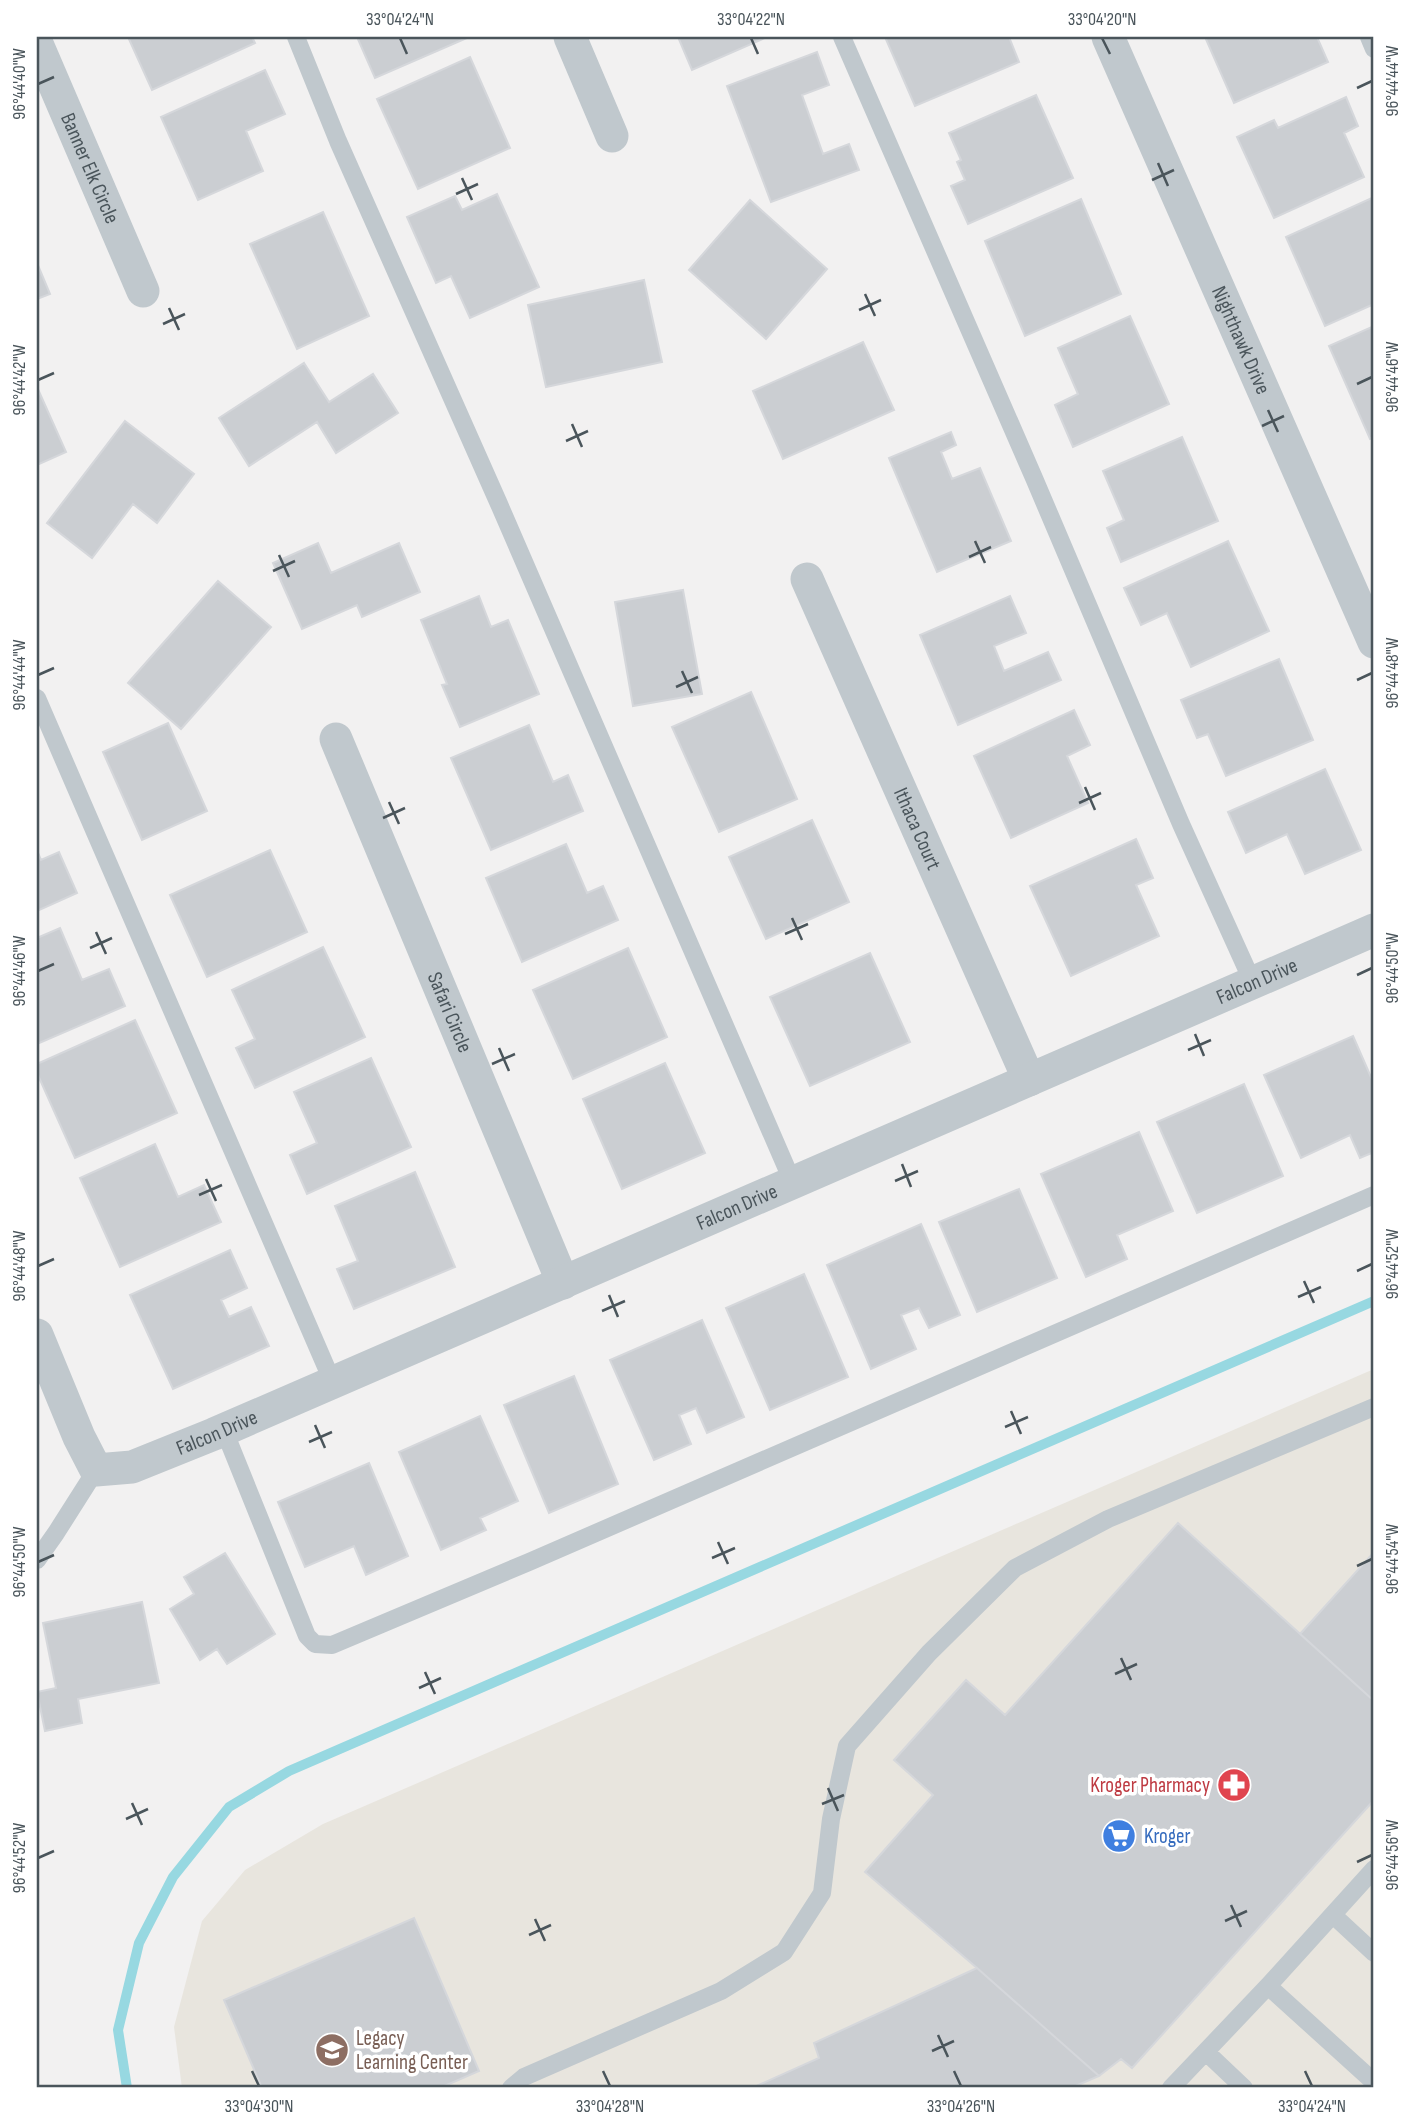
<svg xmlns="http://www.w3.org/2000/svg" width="1411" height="2125" font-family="'Sofia Sans Condensed',sans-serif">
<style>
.commercial{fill:#e8e5de}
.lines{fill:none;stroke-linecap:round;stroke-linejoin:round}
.stream{stroke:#97d8e1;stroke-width:10}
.building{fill:#cbced2;stroke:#d5d7db;stroke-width:2}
.service{stroke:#c0c8cd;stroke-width:18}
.minor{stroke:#c0c8cd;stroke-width:33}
.ticks{fill:none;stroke:#4a555b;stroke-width:2.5}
.labels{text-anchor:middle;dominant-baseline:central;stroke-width:7;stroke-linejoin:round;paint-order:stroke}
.street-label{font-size:21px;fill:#4a555b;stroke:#fff}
.health-label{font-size:21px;fill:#be3a42;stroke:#fff;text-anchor:end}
.shop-label{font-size:21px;fill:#366cbe;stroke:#fff;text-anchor:start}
.education-label{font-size:21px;fill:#785e54;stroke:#fff;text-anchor:start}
.neatline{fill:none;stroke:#4a555b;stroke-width:2.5}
.ticks-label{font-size:18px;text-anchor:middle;fill:#4a555b}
</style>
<rect width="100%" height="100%" fill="#f2f1f1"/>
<path class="commercial" d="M1374,1369v719h-1192l-8,-61 28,-106 43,-51 78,-46z"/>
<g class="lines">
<path class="stream" d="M127,2088l-9,-58 21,-87 34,-66 56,-70 60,-36 1085,-470"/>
</g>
<path class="building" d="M128,37h124l3,6 -103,47z
M357,37h112l-94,41z
M678,37h89l-75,33z
M885,37h124l10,25 -104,44z
M1205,37h112l11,25 -94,41z
M817,52l12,33 -27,10 21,59 26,-10 10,26 -88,32 -44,-116z
M470,57l40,91 -92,41 -41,-90z
M265,70l20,44 -39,17 17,40 -65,29 -37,-83z
M1036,95l37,83 -105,46 -17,-38 14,-6 -8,-18 4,-2 -12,-27z
M1346,97l12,29 -14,7 20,44 -90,41 -37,-81 37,-17 4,8z
M497,194l42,93 -69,31 -19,-42 -15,7 -29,-66 48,-21 7,14z
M1374,197v107l-49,22 -39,-89z
M1081,199l40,95 -96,42 -40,-95z
M750,200l77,69 -61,70 -77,-69z
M323,212l46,104 -72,33 -47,-105z
M37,263l13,31 -13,5z
M644,280l18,82 -116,25 -18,-82z
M1130,316l39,88 -96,43 -18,-42 23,-11 -20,-46z
M1374,326v111l-4,2 -41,-93z
M863,342l31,68 -111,49 -30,-68z
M304,363l25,39 44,-28 25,39 -62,40 -19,-31 -68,44 -30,-48z
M37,387l29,65 -29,13z
M125,421l69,53 -37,49 -24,-19 -41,54 -45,-35z
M951,432l5,13 -15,7 11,27 28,-11 31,73 -74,31 -48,-114z
M1182,437l36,84 -97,41 -14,-34 17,-8 -21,-49z
M1228,541l41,90 -78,36 -24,-54 -26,12 -17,-37z
M318,543l13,30 68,-30 21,49 -58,25 -5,-12 -55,24 -29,-66z
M218,581l53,46 -90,102 -53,-46z
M683,590l19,104 -69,12 -18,-104z
M479,596l12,31 17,-7 31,74 -79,33 -18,-42 5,-1 -26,-64z
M1010,596l16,37 -32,13 10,25 44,-19 13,28 -103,45 -38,-90z
M1279,659l34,81 -87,36 -18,-42 -11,4 -16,-38z
M751,692l46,107 -78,33 -47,-105z
M1074,710l16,35 -23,11 21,47 -77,35 -37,-82z
M168,723l39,88 -65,29 -39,-88z
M529,725l24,57 15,-7 15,36 -92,39 -40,-92z
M1325,769l36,81 -56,24 -18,-40 -41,19 -18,-41z
M812,820l37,82 -83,37 -37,-82z
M1136,839l17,39 -17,7 23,51 -88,40 -41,-90z
M566,844l21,49 16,-7 15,34 -96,42 -36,-84z
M37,850l4,10 18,-8 18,41 -40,18z
M270,850l37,82 -100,45 -37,-82z
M60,928l22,52 27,-11 16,37 -88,38v-106z
M323,947l42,90 -110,51 -19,-40 19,-9 -23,-49z
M628,948l39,89 -94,42 -40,-89z
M870,953l40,89 -100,44 -40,-89z
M135,1020l42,93 -102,45 -38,-85v-9z
M1353,1036l21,48v68l-14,6 -10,-23 -49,23 -37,-83z
M371,1058l40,89 -104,47 -17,-39 27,-12 -23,-51z
M665,1063l40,90 -83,36 -39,-90z
M1244,1084l39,92 -86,37 -40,-91z
M1139,1132l34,79 -56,24 10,24 -41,18 -45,-103z
M155,1144l23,53 26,-12 17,37 -101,45 -40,-89z
M415,1172l40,95 -101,42 -17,-40 21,-8 -23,-55z
M1019,1189l38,89 -80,34 -38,-90z
M921,1224l39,91 -31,13 -10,-20 -18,7 15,34 -45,20 -44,-104z
M230,1250l17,38 -26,12 8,17 22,-10 18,39 -96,43 -43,-94z
M804,1274l44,103 -78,33 -44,-102z
M702,1320l42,97 -37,16 -11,-25 -17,7 12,29 -37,16 -44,-100z
M574,1376l44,108 -69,29 -45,-108z
M480,1416l38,85 -38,17 6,12 -45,20 -42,-98z
M369,1463l39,93 -42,19 -12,-29 -49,21 -27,-65z
M1178,1523l196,178v99l-242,268 -11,-9 -22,17 -122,-108 -112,-96 68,-77 -39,-35 72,-80 39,35z
M1374,1552v149l-74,-67z
M225,1553l50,81 -48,30 -10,-15 -17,11 -30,-51 24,-15 -10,-17z
M142,1602l17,81 -81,16 4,24 -37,8 -8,-39 19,-4 -13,-65z
M414,1918l65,153 -39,17h-178l-38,-88z
M977,1968l122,108 -28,12h-319l67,-30 -5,-15z"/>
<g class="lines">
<path class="service" d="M296,37l42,104 161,363 294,679
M842,37l192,441 147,346 72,159
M1369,37l5,12
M37,698l296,685
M224,1430l83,206 8,8 17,1 197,-83 845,-367
M37,1560l19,-27 40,-63
M1333,1915l41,38
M1268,1986l106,96
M1206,2052l38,36
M511,2088l13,-11 197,-86 63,-39 38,-59 9,-74 16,-73 82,-93 86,-85 93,-49 266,-112
M1171,2088l97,-102 106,-117"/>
<g class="minor">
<path d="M570,37l42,99"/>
<path id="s1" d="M1108,37l266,605"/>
<path id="s2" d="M37,44l106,247"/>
<path id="s3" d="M807,579l222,501"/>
<path id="s4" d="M336,739l227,544"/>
<path id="s5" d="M37,1335l42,102 17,33 36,-3 82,-33 1160,-504"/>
</g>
</g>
<path class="ticks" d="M400,38l7,16M751,38l7,16M1102,38l8,16M38,84l16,-7M1357,88l15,-7M1158,163l10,23M462,178l10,22M1152,180l22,-10M456,194l22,-10M865,294l10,22M169,308l10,22M859,310l22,-10M163,324l22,-10M38,380l16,-7M1357,384l15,-7M1268,410l10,22M572,424l10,23M1262,426l22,-10M566,441l22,-10M975,541l10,22M279,555l10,22M969,557l22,-10M273,571l22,-10M682,671l10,22M38,675l16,-7M1357,680l15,-7M676,687l22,-10M1085,787l10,23M389,802l10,22M1079,803l22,-10M383,818l22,-10M792,918l10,22M96,932l10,22M785,934l23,-10M90,948l22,-10M38,971l16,-7M1357,975l15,-7M1195,1034l9,22M499,1048l10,23M1188,1050l23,-10M492,1064l23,-10M902,1164l9,23M206,1179l10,22M895,1181l23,-10M199,1195l23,-10M38,1266l16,-7M1357,1271l15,-7M1304,1281l10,22M609,1295l9,22M1298,1297l23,-10M602,1311l23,-10M1011,1411l10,23M315,1425l10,23M1005,1427l23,-10M309,1442l23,-10M718,1542l10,22M712,1558l23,-10M38,1562l16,-7M1357,1566l15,-7M1121,1658l10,22M425,1672l10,22M1115,1674l22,-10M419,1688l22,-10M828,1788l10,23M132,1803l10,22M822,1804l22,-9M126,1819l22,-10M38,1858l16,-7M1357,1862l15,-7M1231,1905l10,22M535,1919l10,22M1225,1921l22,-10M529,1935l22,-10M938,2035l10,22M932,2051l22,-10M252,2071l7,15M603,2071l7,15M954,2071l7,15M1305,2071l7,15"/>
<defs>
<g id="pharmacy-disc" transform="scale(1.75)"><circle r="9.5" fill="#e0444e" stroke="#fff"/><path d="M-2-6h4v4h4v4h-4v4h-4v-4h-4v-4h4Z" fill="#fff"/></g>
<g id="supermarket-disc" transform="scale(1.75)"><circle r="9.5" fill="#3f7fe0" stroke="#fff"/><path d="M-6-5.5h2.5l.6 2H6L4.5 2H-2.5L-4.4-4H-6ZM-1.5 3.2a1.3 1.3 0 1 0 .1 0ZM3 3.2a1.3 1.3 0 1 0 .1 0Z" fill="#fff"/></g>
<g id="school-disc" transform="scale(1.75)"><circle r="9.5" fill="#8d6e63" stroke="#fff"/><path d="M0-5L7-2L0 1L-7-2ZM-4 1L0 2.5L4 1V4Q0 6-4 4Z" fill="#fff"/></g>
</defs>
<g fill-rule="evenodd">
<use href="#pharmacy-disc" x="1234" y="1785"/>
<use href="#supermarket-disc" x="1119" y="1836"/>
<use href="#school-disc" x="332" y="2050"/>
</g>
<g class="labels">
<g class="street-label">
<text stroke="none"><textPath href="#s2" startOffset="135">Banner Elk Circle</textPath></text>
<text stroke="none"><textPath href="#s1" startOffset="331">Nighthawk Drive</textPath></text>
<text stroke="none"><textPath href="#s3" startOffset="273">Ithaca Court</textPath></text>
<text stroke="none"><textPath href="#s5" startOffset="1409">Falcon Drive</textPath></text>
<text stroke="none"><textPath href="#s4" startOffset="296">Safari Circle</textPath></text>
<text stroke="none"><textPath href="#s5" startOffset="842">Falcon Drive</textPath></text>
<text stroke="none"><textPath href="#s5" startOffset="275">Falcon Drive</textPath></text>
</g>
<g class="health-label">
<text x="1210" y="1785">Kroger Pharmacy</text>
</g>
<g class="shop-label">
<text x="1144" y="1836">Kroger</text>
</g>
<g class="education-label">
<text x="356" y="2038">Legacy<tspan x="356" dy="24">Learning Center</tspan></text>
</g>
</g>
<rect width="1411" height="2125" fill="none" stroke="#ffffff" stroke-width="77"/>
<rect x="38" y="38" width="1334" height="2048" class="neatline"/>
<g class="ticks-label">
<text x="400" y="25">33°04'24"N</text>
<text x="751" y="25">33°04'22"N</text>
<text x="1102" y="25">33°04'20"N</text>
<text transform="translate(1392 81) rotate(-90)" y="6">96°44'44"W</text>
<text transform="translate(19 84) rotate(-90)" y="6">96°44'40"W</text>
<text transform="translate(1392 377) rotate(-90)" y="6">96°44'46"W</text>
<text transform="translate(19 380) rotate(-90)" y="6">96°44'42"W</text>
<text transform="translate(1392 673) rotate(-90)" y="6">96°44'48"W</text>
<text transform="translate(19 675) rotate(-90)" y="6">96°44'44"W</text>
<text transform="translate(1392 968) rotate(-90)" y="6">96°44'50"W</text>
<text transform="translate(19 971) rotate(-90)" y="6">96°44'46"W</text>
<text transform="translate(1392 1264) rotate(-90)" y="6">96°44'52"W</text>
<text transform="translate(19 1266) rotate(-90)" y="6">96°44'48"W</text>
<text transform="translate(1392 1559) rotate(-90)" y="6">96°44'54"W</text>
<text transform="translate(19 1562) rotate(-90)" y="6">96°44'50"W</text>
<text transform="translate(1392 1855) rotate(-90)" y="6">96°44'56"W</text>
<text transform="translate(19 1858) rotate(-90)" y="6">96°44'52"W</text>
<text x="259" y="2112">33°04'30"N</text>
<text x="610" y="2112">33°04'28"N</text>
<text x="961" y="2112">33°04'26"N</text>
<text x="1312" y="2112">33°04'24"N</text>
</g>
</svg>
